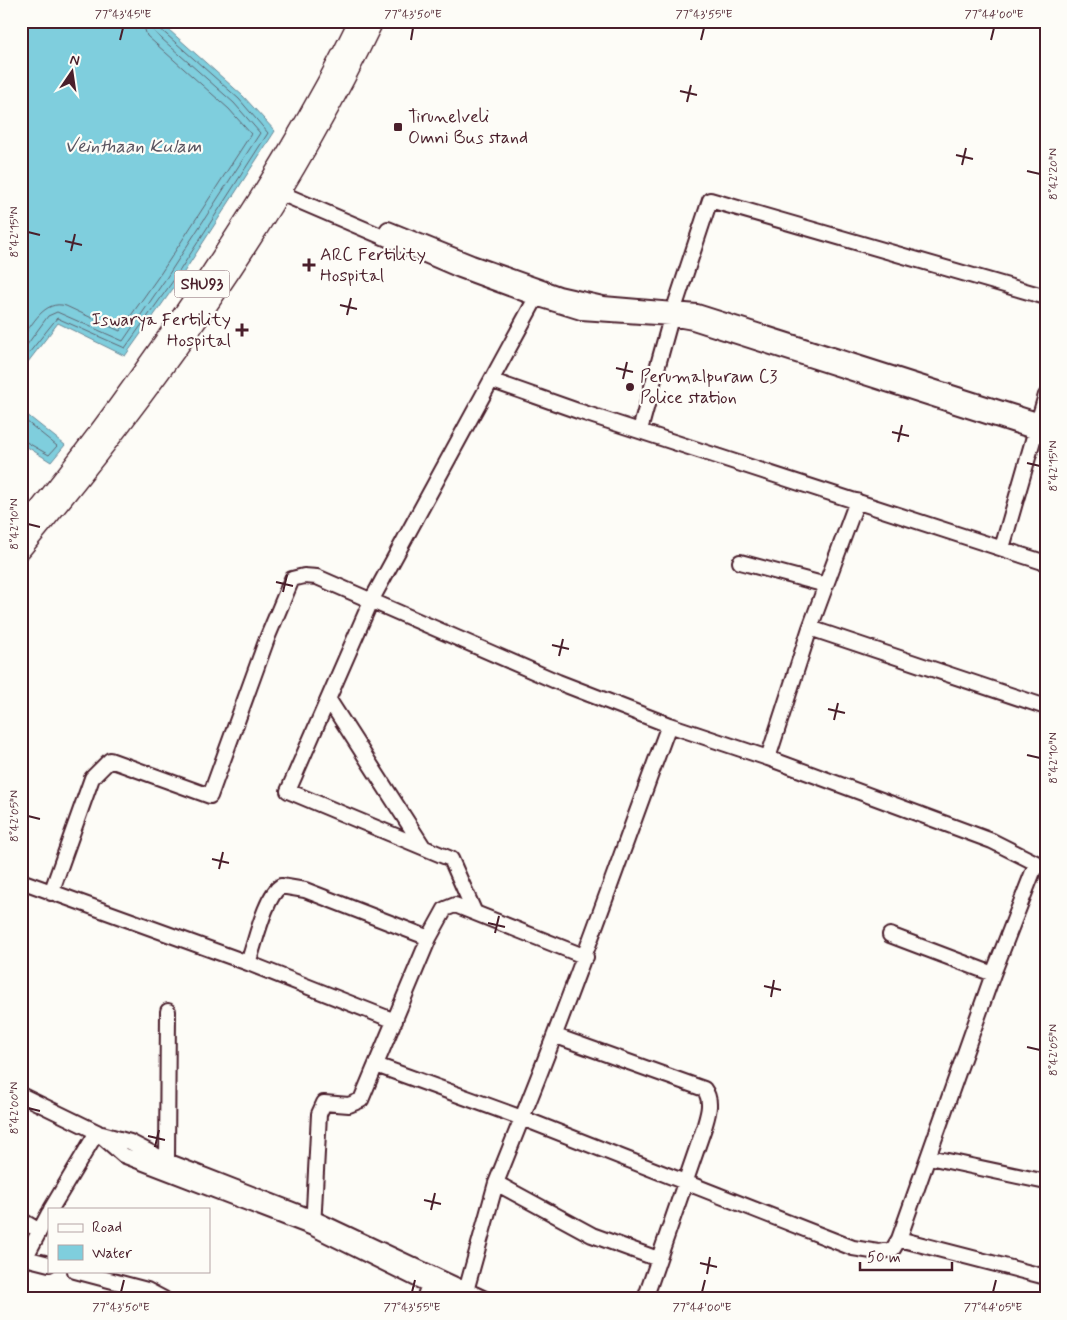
<svg xmlns="http://www.w3.org/2000/svg" width="1067" height="1320" font-family="Mynerve,sans-serif">
<style>
.water{fill:#7fcedd;stroke:#6a8896}
.lines{fill:none;stroke-linecap:round;stroke-linejoin:round}
.shore{stroke:#5f6572;stroke-width:1}
.minor-casing{stroke:#4a1f2b;stroke-width:18}
.major-casing{stroke:#4a1f2b;stroke-width:21}
.minor{stroke:#fdfcf7;stroke-width:14}
.major{stroke:#fdfcf7;stroke-width:18}
.ticks{fill:none;stroke:#4a1f2b;stroke-width:2}
.poi-dot{fill:#4a1f2b;stroke:#fdfcf7;stroke-width:2}
.labels{text-anchor:middle;dominant-baseline:central;stroke-width:4.5;stroke-linejoin:round;paint-order:stroke}
.shield{fill:#fdfcf7;stroke:#806168;stroke-width:1}
.shield-label{font-size:16px;font-weight:bold;fill:#4a1f2b}
.poi-label{font-size:18px;fill:#4a1f2b;stroke:#fdfcf7;text-anchor:start}
.water-label{font-size:19px;font-style:italic;fill:#5a5460;stroke:#fdfcf7}
.neatline{fill:none;stroke:#4a1f2b;stroke-width:2}
.ticks-label{font-size:12px;text-anchor:middle;fill:#4a1f2b}
</style>
<rect width="100%" height="100%" fill="#fdfcf7"/>
<filter id="ink" filterUnits="userSpaceOnUse"><feTurbulence type="fractalNoise" baseFrequency=".02" numOctaves="2"/><feDisplacementMap in="SourceGraphic" scale="10" xChannelSelector="R" yChannelSelector="G"/><feConvolveMatrix kernelMatrix="1 2 1 2 8 2 1 2 1" color-interpolation-filters="sRGB"/></filter>
<g filter="url(#ink)">
<path class="water" d="M21,21h138l84,75 32,35 -98,152 -52,73 -67,-33 -37,48z
M21,410l44,35 -14,17 -30,-19z"/>
<g class="lines">
<path class="shore" d="M21,340c11,-15 23,-41 45,-34l54,25 41,-58 90,-139 -22,-25 -82,-73 -5,-15
M21,353l27,-37 9,-4 66,29 44,-64 93,-144 -26,-30 -81,-72 -3,-10
M21,363l36,-45 68,30 48,-67 95,-148 -29,-34 -81,-72 -2,-6
M21,417l36,29 -8,9 -28,-16"/>
<g class="minor-casing">
<path id="minor" d="M271,189l189,81 76,28 45,14 90,6 22,4 353,113
M388,229l84,34 87,31 44,10 94,8 349,111
M493,381l85,30 468,152
M640,430l31,-112 39,-118 336,97
M1002,548l44,-153
M740,562l86,23
M810,628l236,79
M329,700l95,148
M768,758l42,-130 47,-127
M1036,864l-43,110 -94,265 -6,10 -15,3 -25,-4 -331,-130c53,-130 98,-262 147,-393l99,33 224,83 54,27
M21,881l227,82 147,58
M51,893l41,-115 18,-18 100,36 58,-160 24,-57 12,-3 13,1 241,105 111,43
M474,911l-23,-52 -163,-68 83,-190 165,-303
M890,935l103,39
M248,963c7,-19 17,-67 33,-77l24,4 124,48
M556,1036l148,53c9,12 4,25 0,39l-59,171
M376,1065l146,53 -26,65 -32,115
M21,1095l76,37 26,23 190,73 144,71
M102,1134l28,8 37,19 146,57 172,81
M929,1157l117,25
M167,1161l1,-150
M496,1183l96,52 66,24
M51,1209l46,-77
M21,1220l17,10
M313,1228l6,-114 5,-11 25,2 12,-5 68,-162 16,-29 10,-4 131,52
M899,1239l147,38
M25,1258l24,6
M21,1266l28,-53
M75,1271l72,19 17,9
M424,1299l5,-15"/>
</g>
<g class="major-casing">
<path id="major" d="M21,531c67,-82 129,-168 188,-256 54,-82 106,-165 149,-254
M21,550c136,-163 261,-337 353,-529"/>
</g>
<use href="#minor" class="minor"/>
<use href="#major" class="major"/>
</g>
</g>
<path class="ticks" d="M120,40l3,-12M411,40l2,-12M701,40l3,-12M991,40l3,-12M680,91l17,4M687,102l4,-17M956,155l17,4M962,165l4,-17M1027,171l13,3M28,232l12,3M65,241l17,4M71,251l4,-17M340,305l17,4M347,315l4,-17M616,368l17,4M623,379l4,-17M892,432l17,4M898,442l4,-17M1027,463l13,3M28,524l12,3M276,582l17,4M283,592l4,-17M552,645l17,4M559,656l4,-17M828,709l17,4M834,720l4,-17M1027,755l13,3M28,816l12,3M212,859l17,4M219,869l4,-17M488,923l17,4M495,933l4,-17M764,986l17,4M771,997l3,-17M1027,1047l13,3M28,1108l12,3M148,1136l17,4M155,1147l4,-17M424,1200l17,4M431,1210l4,-17M700,1263l17,4M707,1274l3,-17M121,1292l3,-12M412,1292l3,-12M702,1292l3,-12M993,1292l3,-12"/>
<g class="poi-dot">
<rect x="393" y="122" width="10" height="10" rx="2.5"/>
<path d="M306.5 257.5h5v5h5v5h-5v5h-5v-5h-5v-5h5z"/>
<path d="M239.5 322.5h5v5h5v5h-5v5h-5v-5h-5v-5h5z"/>
<circle cx="630" cy="387" r="5"/>
</g>
<g class="labels">
<rect class="shield" x="174.5" y="270.5" width="55" height="27" rx="4"/>
<g class="shield-label">
<text x="202" y="284">SHU93</text>
</g>
<g class="poi-label">
<text x="408" y="117">Tirunelveli<tspan x="408" dy="21">Omni Bus stand</tspan></text>
<text x="320" y="255">ARC Fertility<tspan x="320" dy="21">Hospital</tspan></text>
<text x="231" y="320" text-anchor="end">Iswarya Fertility<tspan x="231" dy="21">Hospital</tspan></text>
<text x="640" y="377">Perumalpuram C3<tspan x="640" dy="21">Police station</tspan></text>
</g>
<g class="water-label">
<text x="133" y="146">Veinthaan Kulam</text>
</g>
</g>
<rect width="1067" height="1320" fill="none" stroke="#fdfcf7" stroke-width="55"/>
<rect x="48" y="1208" width="162" height="65" fill="#fdfcf7" stroke="#b5a4a5"/>
<rect x="58" y="1224" width="25" height="8" fill="#fdfcf7" stroke="#b5a4a5"/>
<text x="92" y="1232" font-size="15" fill="#4a1f2b">Road</text>
<rect x="58" y="1245" width="25" height="15" fill="#7fcedd" stroke="#b5a4a5"/>
<text x="92" y="1258" font-size="15" fill="#4a1f2b">Water</text>
<g transform="translate(72 72) rotate(13)" stroke="#fdfcf7" stroke-width="4" paint-order="stroke">
<path d="M0-4L9 19L0 12L-9 19Z" fill="#4a1f2b"/>
<text y="-8" font-size="14" font-weight="bold" text-anchor="middle" fill="#4a1f2b">N</text>
</g>
<path d="M860 1262v8h92v-8" fill="none" stroke="#4a1f2b" stroke-width="2.5"/>
<text x="867" y="1262" font-size="15" fill="#4a1f2b" stroke="#fdfcf7" stroke-width="4" paint-order="stroke">50 m</text>
<rect x="28" y="28" width="1012" height="1264" class="neatline"/>
<g class="ticks-label">
<text x="123" y="18">77°43'45"E</text>
<text x="413" y="18">77°43'50"E</text>
<text x="704" y="18">77°43'55"E</text>
<text x="994" y="18">77°44'00"E</text>
<text transform="translate(1053 174) rotate(-90)" y="4">8°42'20"N</text>
<text transform="translate(14 232) rotate(-90)" y="4">8°42'15"N</text>
<text transform="translate(1053 466) rotate(-90)" y="4">8°42'15"N</text>
<text transform="translate(14 524) rotate(-90)" y="4">8°42'10"N</text>
<text transform="translate(1053 758) rotate(-90)" y="4">8°42'10"N</text>
<text transform="translate(14 816) rotate(-90)" y="4">8°42'05"N</text>
<text transform="translate(1053 1050) rotate(-90)" y="4">8°42'05"N</text>
<text transform="translate(14 1108) rotate(-90)" y="4">8°42'00"N</text>
<text x="121" y="1311">77°43'50"E</text>
<text x="412" y="1311">77°43'55"E</text>
<text x="702" y="1311">77°44'00"E</text>
<text x="993" y="1311">77°44'05"E</text>
</g>
</svg>
